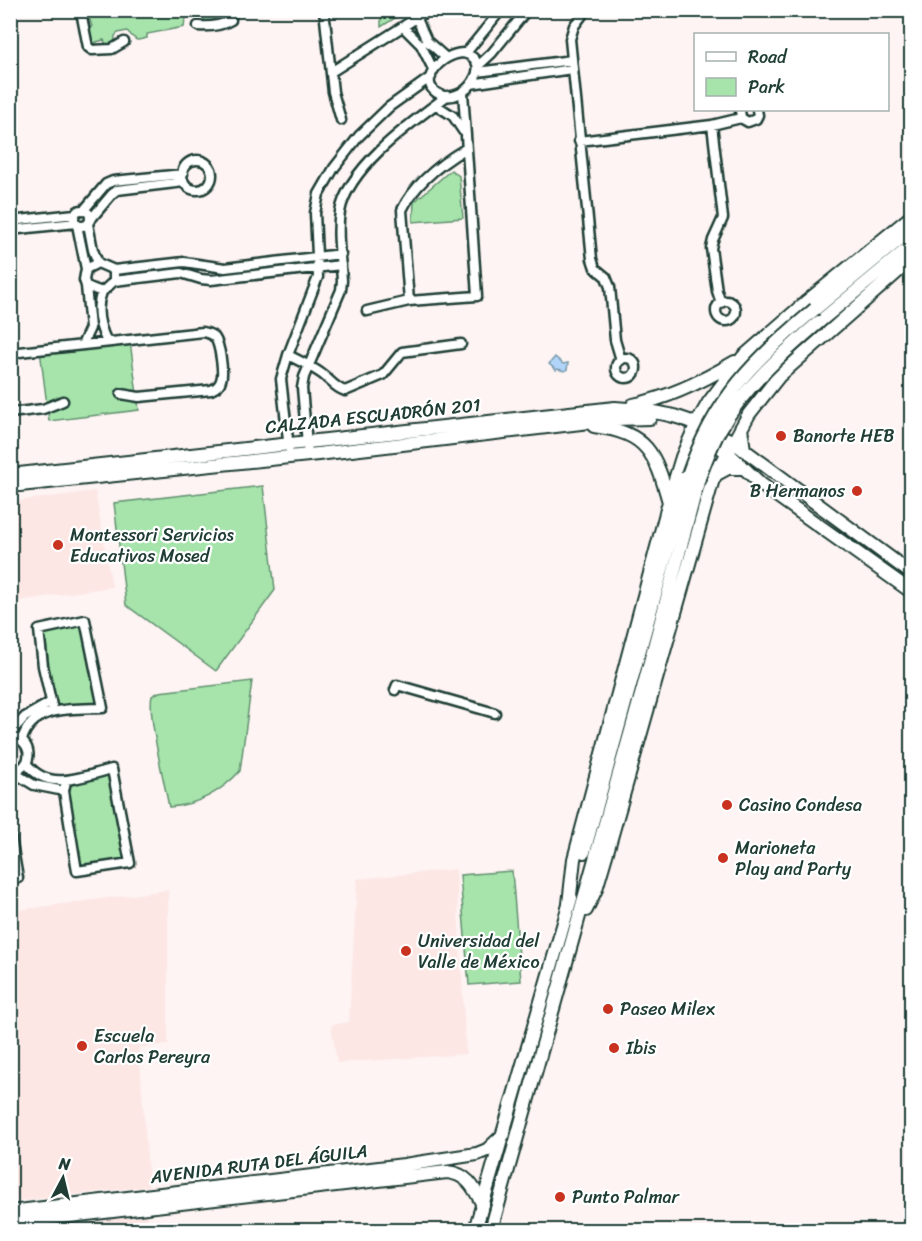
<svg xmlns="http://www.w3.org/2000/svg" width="922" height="1241" font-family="Sriracha,sans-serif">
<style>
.built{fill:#fce7e5}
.green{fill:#a6e4ab;stroke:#629070;stroke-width:1.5}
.water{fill:#b1d4f9;stroke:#7798aa;stroke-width:1.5}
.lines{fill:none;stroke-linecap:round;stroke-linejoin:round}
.street-casing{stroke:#1f3d34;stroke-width:13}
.secondary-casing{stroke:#1f3d34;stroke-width:16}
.primary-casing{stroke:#1f3d34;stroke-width:16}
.street{stroke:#fff;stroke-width:8}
.secondary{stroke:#fff;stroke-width:12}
.primary{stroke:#fff;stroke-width:12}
.primary-bridge-casing{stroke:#1f3d34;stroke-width:16;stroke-linecap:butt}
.primary-bridge{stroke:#fff;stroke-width:12}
.poi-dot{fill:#c8321e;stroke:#fff;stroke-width:2}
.labels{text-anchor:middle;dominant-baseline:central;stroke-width:4.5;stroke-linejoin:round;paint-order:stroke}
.street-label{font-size:18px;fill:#1f3d34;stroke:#fff}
.poi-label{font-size:18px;fill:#1f3d34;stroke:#fff;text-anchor:start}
</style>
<rect width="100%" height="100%" fill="#fef4f3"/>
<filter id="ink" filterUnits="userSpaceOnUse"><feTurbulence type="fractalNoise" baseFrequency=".0167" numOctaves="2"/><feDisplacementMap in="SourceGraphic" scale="12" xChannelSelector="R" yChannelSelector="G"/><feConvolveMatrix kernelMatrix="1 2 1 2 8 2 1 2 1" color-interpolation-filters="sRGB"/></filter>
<g filter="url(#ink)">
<path class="built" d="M95,491l17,96 -101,15v-100z
M456,869l10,185 -129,9 -6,-38 18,-3 8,-143z
M168,890v154l-29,4 10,138 -138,16v-291z
M148,1215v15h-126z"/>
<path class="green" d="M88,10l16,1 1,2 10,-3h113l-1,7 -4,2 -2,-4 -7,1v6l-8,1 -5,-8 -10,-1 -6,6 -1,7 -37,7v4c-14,4 -10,2 -20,-7l-9,2 -3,3 -1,10 -7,2 -3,-8 -8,2 1,4 -6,1 -4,-17 5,-3 -2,-7 -5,2 1,-10z
M373,11h33l-25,16v-11l-3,-5z
M451,170l8,6 4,42 -50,4 1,-20z
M130,341l9,69 -90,11 -9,-71z
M263,486l12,104 -59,81 -90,-66 -12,-102z
M85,624l14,79 -44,3 -11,-74z
M252,681l-12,90c-19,21 -43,34 -71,36 -4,-22 -22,-94 -17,-111l7,-4z
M110,772l16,89 -45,6 -13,-73 4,-11z
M512,871l9,110 -52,4 -9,-110z"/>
<path class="water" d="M555,357l8,7 5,-1 -1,7 -3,1 -6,-2 -2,1 -7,-6z"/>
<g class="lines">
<g class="street-casing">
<path id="street" d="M84,10l-2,7 6,30 4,3 20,-1 12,-7
M324,10l9,82 8,28
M586,10l-12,16 -4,13 22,220 3,9 11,9 4,10 5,53 6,20
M417,19l10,22 18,16
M198,26c12,1 23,0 33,-6v-10
M403,27l18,18 12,24
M463,53c33,7 3,52 -22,42 -26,-10 -2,-41 22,-42z
M466,53l35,-43
M478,66l14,-13 35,-43
M331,72l98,-62
M477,72l95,-12
M471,84l101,-15
M436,105l17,11 10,15
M740,110l1,8 7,4 8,-3 2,-4 -1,-5
M712,125l11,93 -10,22 -2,8 6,43 4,12
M579,141l133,-16 29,-7
M182 175a15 15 0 1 1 30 0a15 15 0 1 1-30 0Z
M74 218a8 8 0 1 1 16 0a8 8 0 1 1-16 0Z
M84,210l22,-26 7,-3 70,-7
M91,219l21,-25 5,-4 67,-8
M10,221l65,-7
M88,224l5,26 5,13
M77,225l9,44
M10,230l66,-7
M98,263l16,7v11l-12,11 -16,-6 -2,-6 2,-11z
M114,270l70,-8 41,6 116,-14
M114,281l67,-8 20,6 10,1 130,-15
M102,292c-7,17 -3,34 5,50
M409,301l-7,-91c13,-27 38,-46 63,-61
M716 311a10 10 0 1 1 20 0a10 10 0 1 1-20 0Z
M367,311l42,-10 68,-5 -14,-204
M82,345l8,-17 -4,-42
M10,353l193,-21c5,1 9,2 12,6 5,7 9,35 6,42 -1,5 -5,8 -10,10l-72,7 -18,-3
M288,355c12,6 23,11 34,19 8,6 13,14 23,17l38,-16 19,-23 59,-8
M616 368a10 10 0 1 1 20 0a10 10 0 1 1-20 0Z
M10,413l33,-4 20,-8
M289,448l-8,-69 7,-24 30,-78 -3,-64 4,-19 15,-26 25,-32 30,-29 42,-30
M308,455l-6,-67 2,-11 37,-87 1,-9c-1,-21 -6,-47 -2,-69 8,-45 72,-90 107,-116
M395,690l2,-5 98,28
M10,733l15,-16 26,-15
M10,737c24,1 25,33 1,34
M22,740c10,-35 51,-31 81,-32l-18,-88 -46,10 4,36 10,44
M27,764c22,29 56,12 85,5l18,94 -53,8 -13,-80 2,-10
M11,771l23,14 30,6
M10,832l8,46 -8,2"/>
</g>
<g class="secondary-casing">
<path id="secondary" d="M736,444l176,130
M727,452l35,33 150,107
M10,1212l394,-47 73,-11 10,-4 17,-16
M10,1223l437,-51c21,2 27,16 36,33"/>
</g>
<g class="primary-casing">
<path id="primary" d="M815,309l97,-80
M819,322l93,-77
M633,405c36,-7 70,-24 102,-43
M594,426c54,7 61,27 75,76
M741,428l3,22
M706,437l21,15
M10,475l605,-67c51,3 73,9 118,34
M715,475l13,-7h15
M714,478l35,-64 30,-38 133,-117
M10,486l308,-32 297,-35 35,-1
M584,852l104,-377
M569,904l5,-45 100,-376 8,-26 15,-34 12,-21 34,-45 62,-54 107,-87
M586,910l10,-21 13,-44 104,-366c1,-12 -1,-20 -12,-25
M475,1230l96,-332
M491,1230l152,-542 56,-210"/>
</g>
<use href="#street" class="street"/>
<use href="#secondary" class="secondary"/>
<use href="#primary" class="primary"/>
<g class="primary-bridge-casing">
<path id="primary-bridge" d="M688,475c27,-78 66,-114 127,-166
M699,478c6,-16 12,-32 20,-47 25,-44 63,-77 100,-109"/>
</g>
<use href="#primary-bridge" class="primary-bridge"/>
</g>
</g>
<g class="poi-dot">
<circle cx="781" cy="436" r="6"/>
<circle cx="857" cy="491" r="6"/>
<circle cx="58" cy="545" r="6"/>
<circle cx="727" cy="805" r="6"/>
<circle cx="723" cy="858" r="6"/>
<circle cx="406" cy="951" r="6"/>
<circle cx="608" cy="1009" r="6"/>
<circle cx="82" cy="1046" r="6"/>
<circle cx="614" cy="1048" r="6"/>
<circle cx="560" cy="1197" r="6"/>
</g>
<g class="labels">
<g class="street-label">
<text transform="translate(373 416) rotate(-6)">CALZADA ESCUADRÓN 201</text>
<text transform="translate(259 1164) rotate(-7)">AVENIDA RUTA DEL ÁGUILA</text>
</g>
<g class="poi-label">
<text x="793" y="436">Banorte HEB</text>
<text x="845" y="491" text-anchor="end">B Hermanos</text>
<text x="70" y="535">Montessori Servicios<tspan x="70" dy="21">Educativos Mosed</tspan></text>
<text x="739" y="805">Casino Condesa</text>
<text x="735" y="848">Marioneta<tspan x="735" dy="21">Play and Party</tspan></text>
<text x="418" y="941">Universidad del<tspan x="418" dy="21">Valle de México</tspan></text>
<text x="620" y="1009">Paseo Milex</text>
<text x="94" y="1036">Escuela<tspan x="94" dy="21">Carlos Pereyra</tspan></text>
<text x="626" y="1048">Ibis</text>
<text x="572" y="1197">Punto Palmar</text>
</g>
</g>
<rect width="922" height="1241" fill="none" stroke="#fff" stroke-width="36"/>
<rect x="18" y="18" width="886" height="1205" fill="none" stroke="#1f3d34" stroke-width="2" filter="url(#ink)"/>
<rect x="694" y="33" width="195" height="78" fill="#ffffff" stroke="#a5b1ae" stroke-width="1.5"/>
<rect x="706" y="52" width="30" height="9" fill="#ffffff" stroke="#a5b1ae" stroke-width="1.5"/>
<text x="748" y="63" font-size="18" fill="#1f3d34">Road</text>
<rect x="706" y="78" width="30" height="18" fill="#a6e4ab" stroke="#a5b1ae" stroke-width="1.5"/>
<text x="748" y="93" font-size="18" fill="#1f3d34">Park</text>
<g transform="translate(63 1178) rotate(7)" stroke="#ffffff" stroke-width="4.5" paint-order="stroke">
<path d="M0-4.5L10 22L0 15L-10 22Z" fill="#1f3d34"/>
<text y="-9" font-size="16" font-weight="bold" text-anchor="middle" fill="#1f3d34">N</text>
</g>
</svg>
